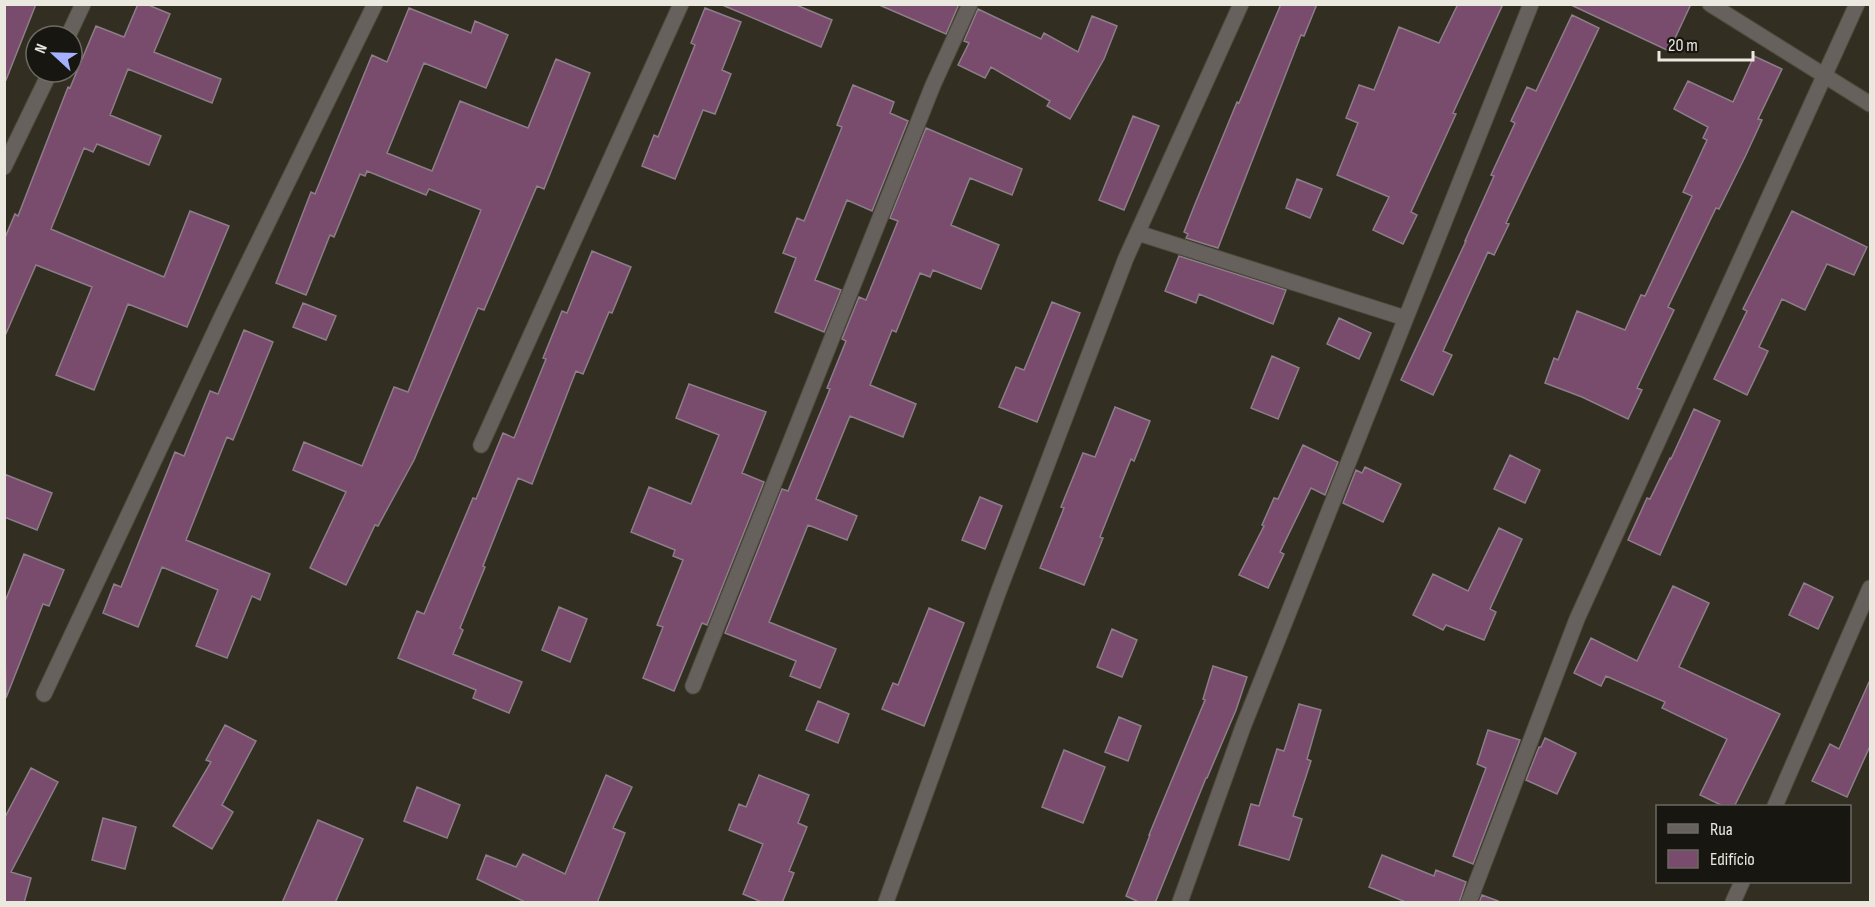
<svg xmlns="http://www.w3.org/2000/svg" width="1875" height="907" font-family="'Sofia Sans Condensed',sans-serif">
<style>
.building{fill:#794c6d;stroke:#8c7e88;stroke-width:1.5}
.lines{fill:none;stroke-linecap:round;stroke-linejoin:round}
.minor-casing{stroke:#4f4c3f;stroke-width:17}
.minor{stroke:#66615c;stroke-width:15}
</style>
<rect width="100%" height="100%" fill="#322e21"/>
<path class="building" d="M4,4h32l-30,76h-2z
M138,4h8l24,10 -16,38 67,27 -9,24 -84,-34 -18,46 51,21 -12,29 -52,-21 -4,8 -9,-4 -33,81 113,48 26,-66 39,15 -42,101 -59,-23 -34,86 -38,-15 36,-88 -56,-22 -32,73v-98l11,-26 3,2 50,-129 2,1 26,-62 28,11z
M720,4h74l38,16 -11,27z
M877,4h82l-13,30z
M1281,4h36l-13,32 -3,-1 -83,213 -32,-10 2,-4 -4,-2 11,-28 42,-102 2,1z
M1458,4h45l-50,109 3,1 -45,98 6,3 -14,29 -30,-14 16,-33 -52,-22 21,-52 -12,-5 13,-33 15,5 25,-63 40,16z
M1569,4h122l-22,47z
M409,8l62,25 4,-12 33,14 -22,53 -62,-25 -37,90 45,18 28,-70 68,27 28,-69 34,14 -46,116 -7,-3 -53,124 -6,-2 -64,152 -36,66 -3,-1 -29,60 -36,-17 36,-76 -53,-22 11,-28 58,24 32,-79 14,5 73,-182 -52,-21 -3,6 -59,-24 -2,5 -5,-2 -26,63 -4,-2 -24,60 -30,-12 35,-91 4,2 57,-139 15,7z
M705,8l36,14 -19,48 9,4 -16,40 -12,-4 -28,69 -33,-13 12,-31 4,2 37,-92 -4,-2z
M978,9l63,30 3,-6 34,19 14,-36 25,10 -13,33 -34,60 -23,-13 3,-5 -59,-34 -6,11 -27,-13 11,-22 -5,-2z
M1572,15l27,13 -93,195 3,1 -15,31 -6,-3 -45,99 9,4 -19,40 -32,-15 65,-139h-1l29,-65 -3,-1 24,-52 -4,-2 16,-34 9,4z
M1754,56l28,13 -24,50 4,1 -17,37 -26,52 -3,-1 -48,99 6,3 -37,78 5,2 -14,29 -46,-22 -37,-14 9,-25 4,2 19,-49 48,19 16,-35 4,1 47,-100 -9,-4 24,-52 -4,-2 5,-11 -34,-18 14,-28 45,21z
M853,85l41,17 -4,11 18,8 -36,90 -25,-11 -32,80 26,10 -17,42 -49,-20 21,-54 -13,-5 14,-35 7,3 38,-94 -5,-2z
M1133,116l26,10 -35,84 -25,-10z
M926,128l96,41 -10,26 -42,-17 -19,47 48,20 -18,44 -48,-19 -3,7 -10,-4 -24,59 -4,-2 -22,55 46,19 -13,33 -53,-21 -34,83 41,17 -10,24 -39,-15 -39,97 67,27 -16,39 -30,-12 6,-15 -71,-28 57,-144 6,2 42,-102 -3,-1 19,-47 -4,-2 17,-42 7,3 32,-79 -8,-3z
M1297,179l25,10 -12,29 -24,-10z
M1792,211l75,36 -13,28 -27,-11 -22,46 -23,-11 -23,48 9,4 -21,44 -33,-16 33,-68 -4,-2z
M592,251l39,16 -19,46 -3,-1 -26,62 -7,-3 -44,113 -14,-6 -35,88 2,1 -25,61 3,2 -10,24 69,28 -13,31 -36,-15 3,-8 -78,-32 19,-47 7,3 49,-116 3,1 27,-66 11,5 32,-79 -3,-1 19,-47 5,2z
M1179,256l107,34 -13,34 -74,-30 -3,9 -31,-12z
M1052,302l28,11 -43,109 -38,-15 17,-40 8,3z
M303,303l33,13 -10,24 -33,-13z
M1339,318l32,15 -12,26 -32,-15z
M244,330l29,12 -40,98 -6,-3 -41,103 84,34 -10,26 -8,-4 -25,62 -31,-12 22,-56 -56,-23 -24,60 -35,-14 11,-29 7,3 54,-135 9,4 26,-65 8,3z
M1272,356l27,12 -21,51 -27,-11z
M689,384l77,28 -24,61 22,9 -57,143 -5,-2 -28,68 -31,-13 20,-51 -6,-2 26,-65 -10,-4 2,-6 -44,-18 18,-45 42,17 28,-69 -43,-17z
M1115,407l35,14 -16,40 -3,-2 -31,78 3,1 -19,47 -44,-17 24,-60 -3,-1 22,-54 12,4z
M1694,409l26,12 -60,134 -32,-15 19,-42 3,1 20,-41 1,1z
M1303,445l35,17 -13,33 -14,-7 -31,64 4,2 -16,34 -29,-13 25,-49 -2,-1 12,-27 4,1z
M1510,455l30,15 -15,33 -31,-14z
M1365,467l36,17 -18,38 -40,-19 13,-33 6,3z
M4,474l48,19 -15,37 -33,-13z
M980,497l22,9 -17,43 -23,-9z
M1499,528l23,11 -32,70 6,3 -12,28 -38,-15 -3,5 -30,-15 20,-41 35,17z
M24,554l40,16 -15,36 -6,-2 -37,94 -2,-94z
M1804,583l29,14 -15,32 -29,-14z
M1673,586l36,17 -30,64 101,47 -46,93h-9l-25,-12 27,-56 -65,-31 3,-6 -59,-26 -5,10 -27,-13 17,-35 46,23z
M559,607l28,12 -17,43 -28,-12z
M929,608l35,15 -40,103 -42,-17 11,-26 5,2z
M1112,629l25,11 -15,37 -25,-10z
M1213,666l34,11 -11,33 -29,68h-1l-51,125h-14l-15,-7 24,-61h-1l56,-135 -2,-1z
M1870,680v66l-23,51 -35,-16 18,-37 9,5z
M818,701l31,13 -11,29 -32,-13z
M1299,704l22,6 -14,49 4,2 -18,55 9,3 -13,41 -50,-15 12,-41 8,2 18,-57 7,2z
M1119,717l22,9 -13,35 -23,-9z
M225,725l31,16 -34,64 11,7 -21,37 -39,-23 38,-64 -5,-2z
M1488,730l32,10 -47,124 -20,-8 33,-88 -9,-4z
M1545,738l31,15 -19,41 -31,-14 13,-33h2z
M1064,750l41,17 -22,56 -41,-16z
M31,768l27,14 -47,90 20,6 -7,25h-20v-84z
M606,775l26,12 -19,41 12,5 -28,70h-70l-50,-24 9,-24 30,12 7,-13 42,20z
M759,775l50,20 -11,28 9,4 -18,44 5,2 -12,30h-18l-21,-9 20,-50 -34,-14 10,-26 7,3z
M417,787l43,18 -13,33 -43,-17z
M103,818l33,9 -11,42 -33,-9z
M318,820l45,19 -28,64h-53z
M1382,855l52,21 2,-6 30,12 -7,21h-51l-39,-16z
M1482,895l16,6 -1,2h-18z"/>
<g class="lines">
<g class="minor-casing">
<path id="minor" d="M1710,4l160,100
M68,36l15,-32
M4,167l46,-95
M1138,233l267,85
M481,445l200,-441
M693,686l240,-601 37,-81
M44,694l179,-380 152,-310
M1775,806l95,-218
M886,902l112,-309 128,-335 115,-254
M1180,902l63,-175 288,-723
M1469,902l108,-283 280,-615
M1733,902l9,-20"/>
</g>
<use href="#minor" class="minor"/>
</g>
<rect width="1875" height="907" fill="none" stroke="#eae8df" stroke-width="12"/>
<rect x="1656" y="805" width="195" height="78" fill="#181610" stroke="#6c6a63" stroke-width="1.5"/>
<rect x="1668" y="824" width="30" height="9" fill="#66615c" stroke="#6c6a63" stroke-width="1.5"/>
<text x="1710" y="835" font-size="18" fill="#eae8df">Rua</text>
<rect x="1668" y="850" width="30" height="18" fill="#794c6d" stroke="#6c6a63" stroke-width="1.5"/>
<text x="1710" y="865" font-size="18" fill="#eae8df">Edifício</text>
<g transform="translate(54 54) rotate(292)"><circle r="28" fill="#181610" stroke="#6c6a63" stroke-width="1.5"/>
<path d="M0-4.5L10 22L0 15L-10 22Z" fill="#a5b1fc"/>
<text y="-9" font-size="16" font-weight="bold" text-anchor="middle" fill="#eae8df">N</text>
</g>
<path d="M1659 51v9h94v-9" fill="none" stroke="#eae8df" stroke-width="3"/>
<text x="1668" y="51" font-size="18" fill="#eae8df" stroke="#181610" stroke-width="4.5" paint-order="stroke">20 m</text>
</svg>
